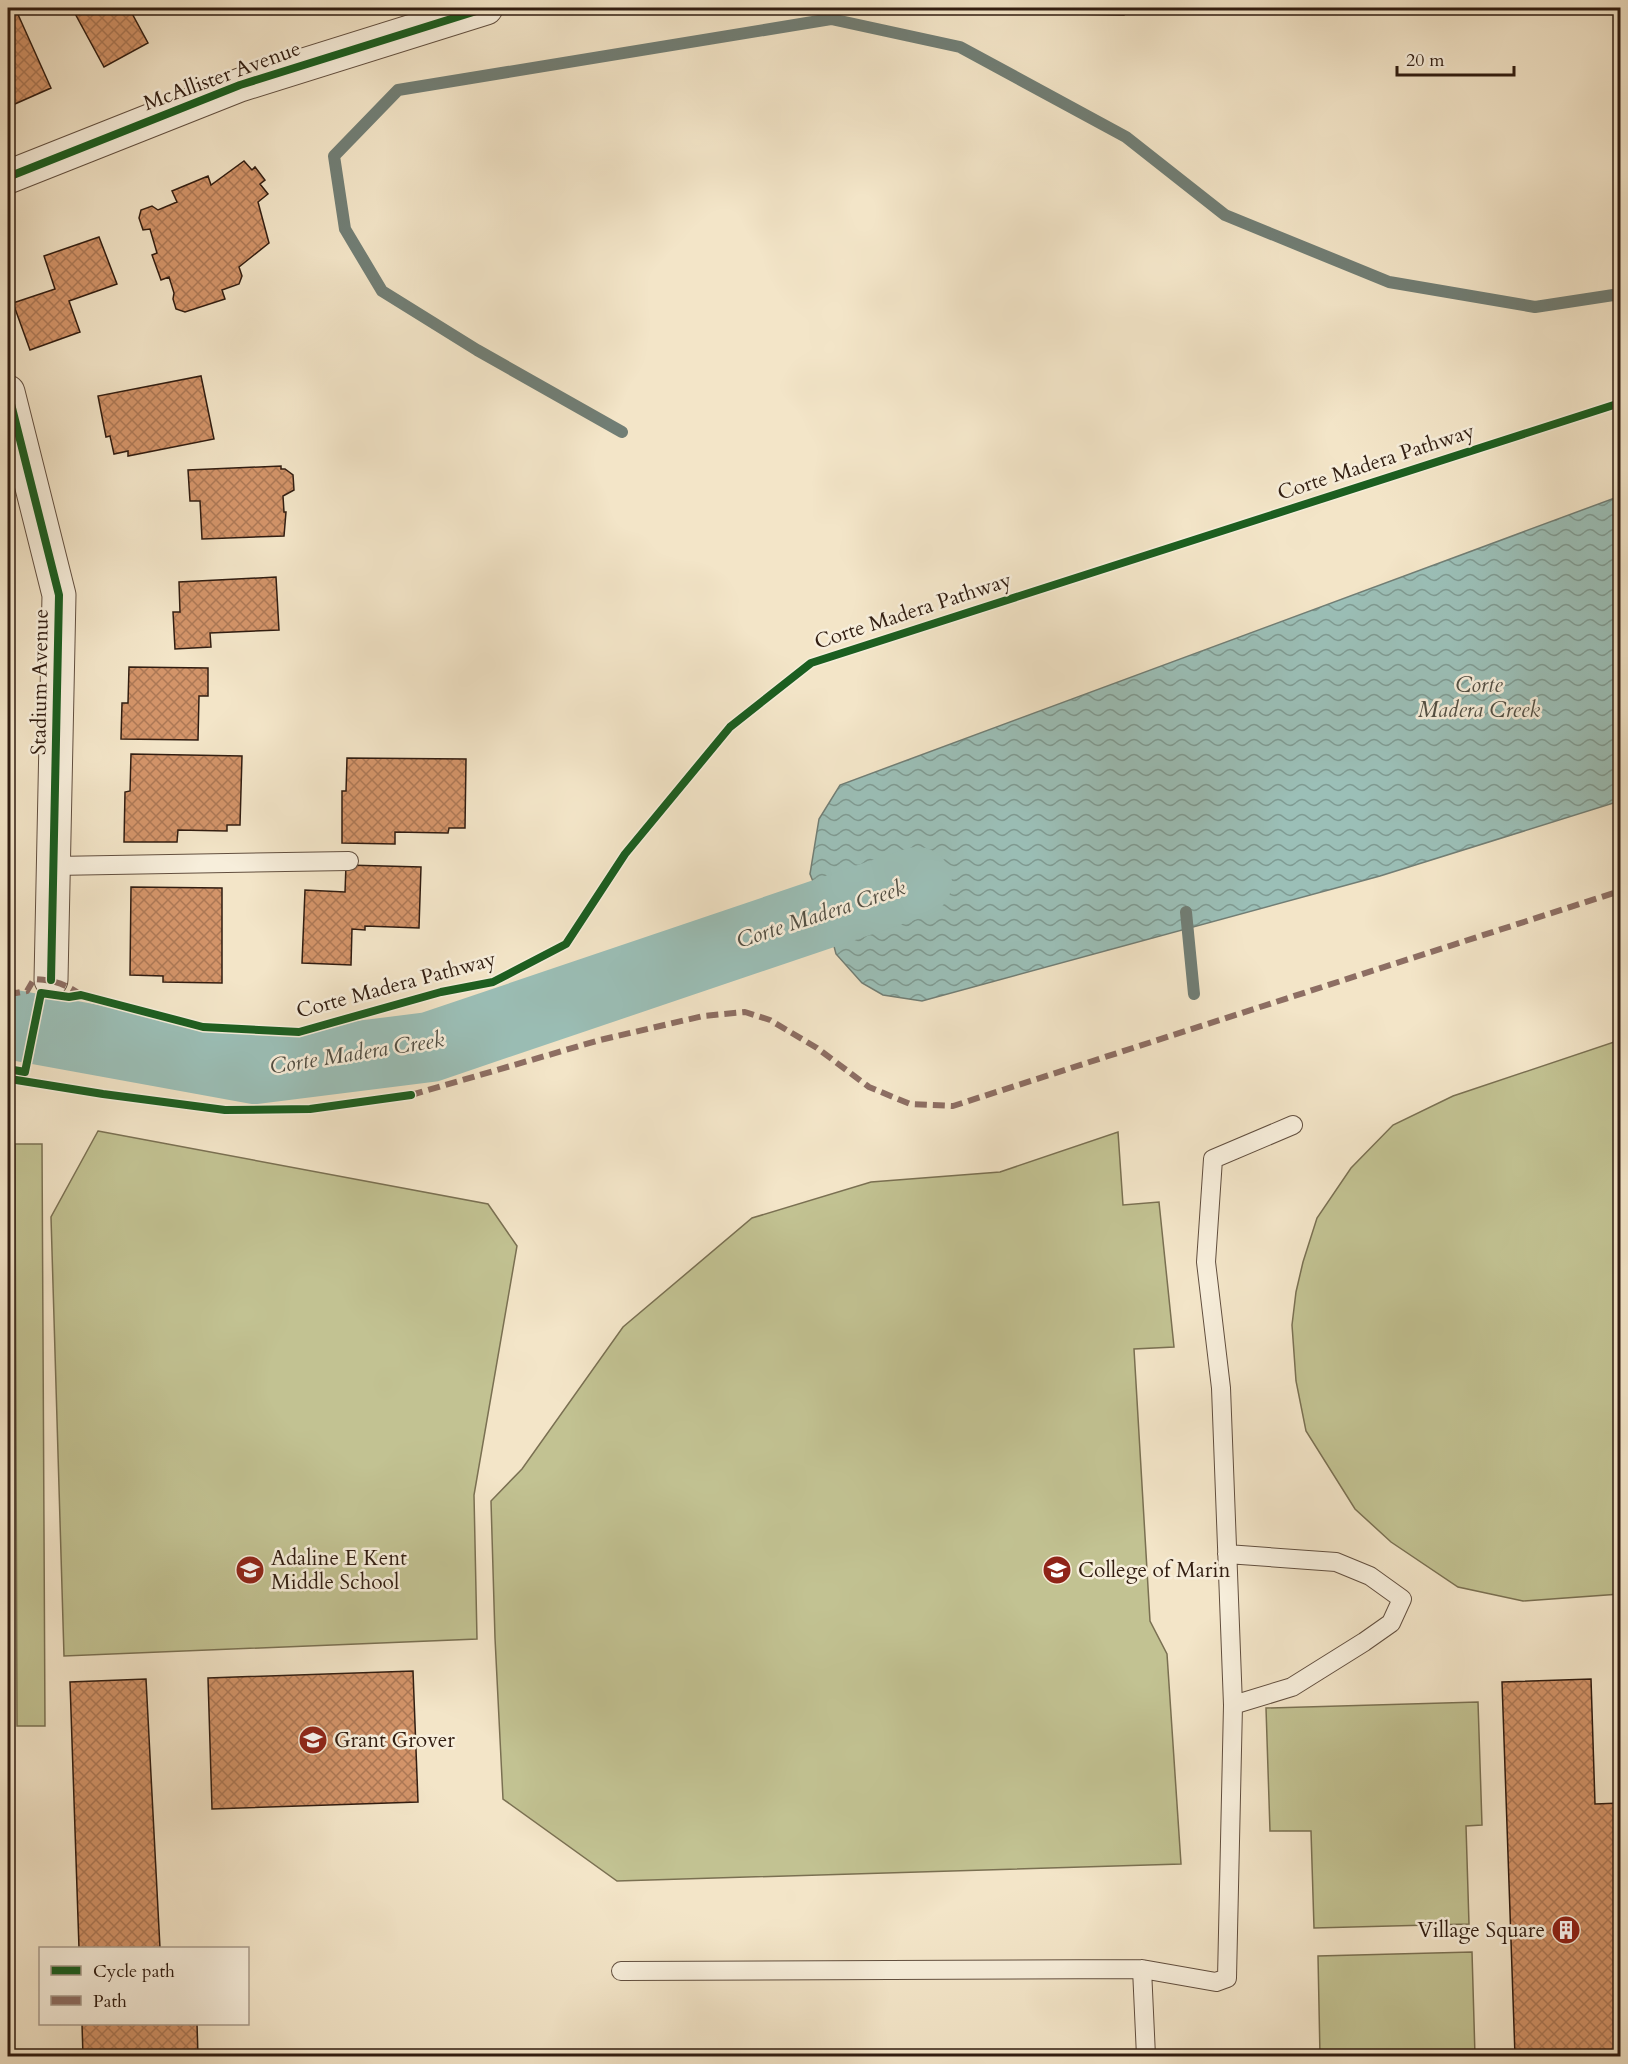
<svg xmlns="http://www.w3.org/2000/svg" width="1628" height="2064" font-family="Cardo,serif">
<style>
.pitch{fill:#c2c292;stroke:#7a7052;stroke-width:1.5}
.water{fill:url(#water-waves);stroke:#717e75;stroke-width:1.5}
.lines{fill:none;stroke-linecap:round;stroke-linejoin:round}
.stream{stroke:#717e75;stroke-width:12}
.river{stroke:#9bbfb7;stroke-width:70}
.building{fill:url(#building-cross-hatch);stroke:#311d11;stroke-width:1.5}
.service-casing{stroke:#624f3f;stroke-width:20}
.minor-casing{stroke:#624f3f;stroke-width:35}
.service{stroke:#f7eedb;stroke-width:18}
.minor{stroke:#f7eedb;stroke-width:33}
.quiet{stroke:#8d6e63;stroke-width:6;stroke-dasharray:12 6;stroke-linecap:butt}
.cycleway-casing{stroke:#f7eedb;stroke-width:11}
.cycleway{stroke:#1b5e20;stroke-width:8}
.labels{text-anchor:middle;dominant-baseline:central;stroke-width:5;stroke-linejoin:round;paint-order:stroke}
.street-label{font-size:21px;fill:#311d11;stroke:#f7eedb}
.poi-label{font-size:21px;fill:#311d11;stroke:#f7eedb;text-anchor:start}
.water-label{font-size:22px;font-style:italic;fill:#514e43;stroke:#f7eedb}
</style>
<defs>
<pattern id="water-waves" width="16" height="10" patternUnits="userSpaceOnUse" patternTransform="scale(1.5)"><rect width="16" height="10" fill="#9bbfb7"/><path d="M0 5q4-4 8 0t8 0" fill="none" stroke="#7f9b93"/></pattern>
<pattern id="building-cross-hatch" width="8" height="8" patternUnits="userSpaceOnUse" patternTransform="scale(1.5)"><rect width="8" height="8" fill="#d39469"/><path d="M0 0l8 8M0 8l8-8" fill="none" stroke="#ac7855"/></pattern>
</defs>
<rect width="100%" height="100%" fill="#f3e5c8"/>
<filter id="stains"><feTurbulence type="fractalNoise" baseFrequency=".00333" numOctaves="4"/><feColorMatrix values="0 0 0 0 .2 0 0 0 0 .09 0 0 0 0 .02 0 0 0 .5 -.17"/></filter>
<radialGradient id="worn" r=".72"><stop offset=".6" stop-color="#630" stop-opacity="0"/><stop offset="1" stop-color="#630" stop-opacity=".3"/></radialGradient>
<path class="pitch" d="M1620,1040v554l-97,7 -65,-14 -67,-45 -36,-33 -49,-78 -10,-50 -4,-56 4,-33 7,-30 14,-44 34,-50 42,-43 60,-29z
M98,1131l390,73 29,42 -43,249 3,144 -413,17 -13,-439z
M1118,1132l5,73 36,-3 15,145 -40,2 16,272 17,33 14,210 -564,17 -114,-82 -8,-161 -4,-137 31,-32 101,-142 129,-109 119,-36 129,-10z
M15,1144h27l3,582h-28z
M1478,1702l4,123 -16,1 3,98 -155,4 -3,-97h-41l-4,-123z
M1472,1952l3,104h-155l-2,-100z"/>
<path class="water" d="M1620,496v305l-240,75 -458,125 -39,-6 -21,-12 -26,-29 -11,-42 -15,-38 9,-55 21,-34z"/>
<g class="lines">
<path class="stream" d="M622,432l-145,-82 -95,-59 -37,-62 -11,-73 64,-66 433,-71 129,28 166,90 99,78 164,67 146,25 85,-13
M1186,912l8,82"/>
<path class="river" d="M8,1024l247,45 175,-22 487,-165"/>
</g>
<path class="building" d="M72,8h57l19,35 -44,24z
M1072,8h52v7l-52,-1z
M16,10l35,78 -43,19v-93z
M244,161l8,9 3,-3 10,13 -5,4 8,10 -10,8 11,41 -30,24 3,9 -3,8 -17,6 3,9 -40,13 -9,-3 -3,-10 1,-6 -5,-16 -8,3 -9,-25 5,-2 -7,-24 -7,1 -4,-12 2,-8 11,-4 6,4 19,-8 -5,-11 36,-15 3,9z
M99,237l18,47 -48,17 11,31 -50,18 -17,-47 42,-14 -11,-33z
M201,376l13,63 -86,17v-5l-14,3 -4,-18 -4,1 -8,-41z
M281,466v3h4l8,6 1,15 -11,6 1,16h2l-2,24 -82,3 -2,-38h-10l-2,-31z
M276,577l3,53 -69,3 1,14 -36,2 -2,-37h7l-1,-30z
M129,667l79,1v28h-9l-1,44 -77,-1 1,-36h6z
M131,754l111,2 -2,69h-13v6l-49,-1 -1,12h-53l1,-50 5,-1z
M347,758l119,1 -1,69h-16l-1,5 -53,-1v12l-53,-1v-52h4z
M346,865l75,2 -2,61 -54,-2v4l-13,-1 -1,36 -49,-2 3,-73 40,2z
M131,887l91,1v95l-59,-1v-6l-33,-1z
M413,1671l5,131 -206,7 -4,-131z
M146,1679l14,269h-81l-9,-266z
M1591,1679l4,125 25,-1v253h-105l-13,-374z
M82,2024h115l1,32h-115z"/>
<g class="lines">
<g class="service-casing">
<path id="service" d="M54,866l295,-5
M1227,1554l109,8 34,14 32,23 -11,24 -27,19 -72,45 -59,18
M1142,1969l4,87
M621,1971l521,-2 74,13 11,-4 6,-273 -12,-317 -15,-126 7,-103 80,-34"/>
</g>
<g class="minor-casing">
<path id="minor" d="M8,177l232,-92 246,-77
M8,392l51,203 -8,385"/>
</g>
<use href="#service" class="service"/>
<use href="#minor" class="minor"/>
<path class="quiet" d="M8,992l8,1 11,-2 7,-12c19,1 32,5 47,16
M411,1095l189,-55 103,-24 42,-4 25,8 47,28 52,39 41,17 43,2 667,-215"/>
<g class="cycleway-casing">
<path id="cycleway" d="M8,177l232,-92 246,-77
M8,392l51,203 -8,385
M8,1069l17,3 16,-79 28,4 12,-2 122,32 96,5 142,-40 52,-10 73,-38 59,-90 105,-127 81,-64 809,-260
M10,1079l93,15 122,16 85,-1 101,-14"/>
</g>
<use href="#cycleway" class="cycleway"/>
</g>
<defs>
<g id="school-disc" transform="scale(1.5)"><circle r="9.5" fill="#8f2418" stroke="#f7eedb"/><path d="M0-5L7-2L0 1L-7-2ZM-4 1L0 2.5L4 1V4Q0 6-4 4Z" fill="#fff"/></g>
<g id="university-disc" transform="scale(1.5)"><circle r="9.5" fill="#8f2418" stroke="#f7eedb"/><path d="M0-5L7-2L0 1L-7-2ZM-4 1L0 2.5L4 1V4Q0 6-4 4Z" fill="#fff"/></g>
<g id="building-disc" transform="scale(1.5)"><circle r="9.5" fill="#8f2418" stroke="#f7eedb"/><path d="M-4-6H4V6H1V3H-1V6H-4ZM-2.5-4.3h1.7v1.8h-1.7ZM.8-4.3h1.7v1.8H.8ZM-2.5-1h1.7V.8h-1.7ZM.8-1h1.7V.8H.8Z" fill="#fff"/></g>
</defs>
<g fill-rule="evenodd">
<use href="#school-disc" x="250" y="1570"/>
<use href="#university-disc" x="1057" y="1570"/>
<use href="#school-disc" x="313" y="1740"/>
<use href="#building-disc" x="1566" y="1930"/>
</g>
<g class="labels">
<g class="street-label">
<text transform="translate(222 76) rotate(-20)">McAllister Avenue</text>
<text transform="translate(1376 462) rotate(-18)">Corte Madera Pathway</text>
<text transform="translate(913 611) rotate(-18)">Corte Madera Pathway</text>
<text transform="translate(40 682) rotate(-89)">Stadium Avenue</text>
<text transform="translate(396 985) rotate(-15)">Corte Madera Pathway</text>
</g>
<g class="poi-label">
<text x="271" y="1558">Adaline E Kent<tspan x="271" dy="24">Middle School</tspan></text>
<text x="1078" y="1570">College of Marin</text>
<text x="334" y="1740">Grant Grover</text>
<text x="1545" y="1930" text-anchor="end">Village Square</text>
</g>
<g class="water-label">
<text x="1479" y="685">Corte<tspan x="1479" dy="25">Madera Creek</tspan></text>
<text transform="translate(821 914) rotate(-18)">Corte Madera Creek</text>
<text transform="translate(357 1053) rotate(-9)">Corte Madera Creek</text>
</g>
</g>
<rect width="1628" height="2064" fill="none" stroke="#f3e5c8" stroke-width="30"/>
<rect x="9" y="9" width="1610" height="2046" fill="none" stroke="#311d11" stroke-width="3"/>
<rect x="15" y="15" width="1598" height="2034" fill="none" stroke="#311d11" stroke-width="1.5"/>
<rect x="39" y="1947" width="210" height="78" fill="#f7eedb" stroke="#a89a8a" stroke-width="1.5"/>
<rect x="51" y="1966" width="30" height="9" fill="#1b5e20" stroke="#a89a8a" stroke-width="1.5"/>
<text x="93" y="1977" font-size="18" fill="#311d11">Cycle path</text>
<rect x="51" y="1996" width="30" height="9" fill="#8d6e63" stroke="#a89a8a" stroke-width="1.5"/>
<text x="93" y="2007" font-size="18" fill="#311d11">Path</text>
<path d="M1397 66v9h117v-9" fill="none" stroke="#311d11" stroke-width="3"/>
<text x="1406" y="66" font-size="18" fill="#311d11" stroke="#f7eedb" stroke-width="4.5" paint-order="stroke">20 m</text>
<rect width="100%" height="100%" filter="url(#stains)"/>
<rect width="100%" height="100%" fill="url(#worn)"/>
</svg>
